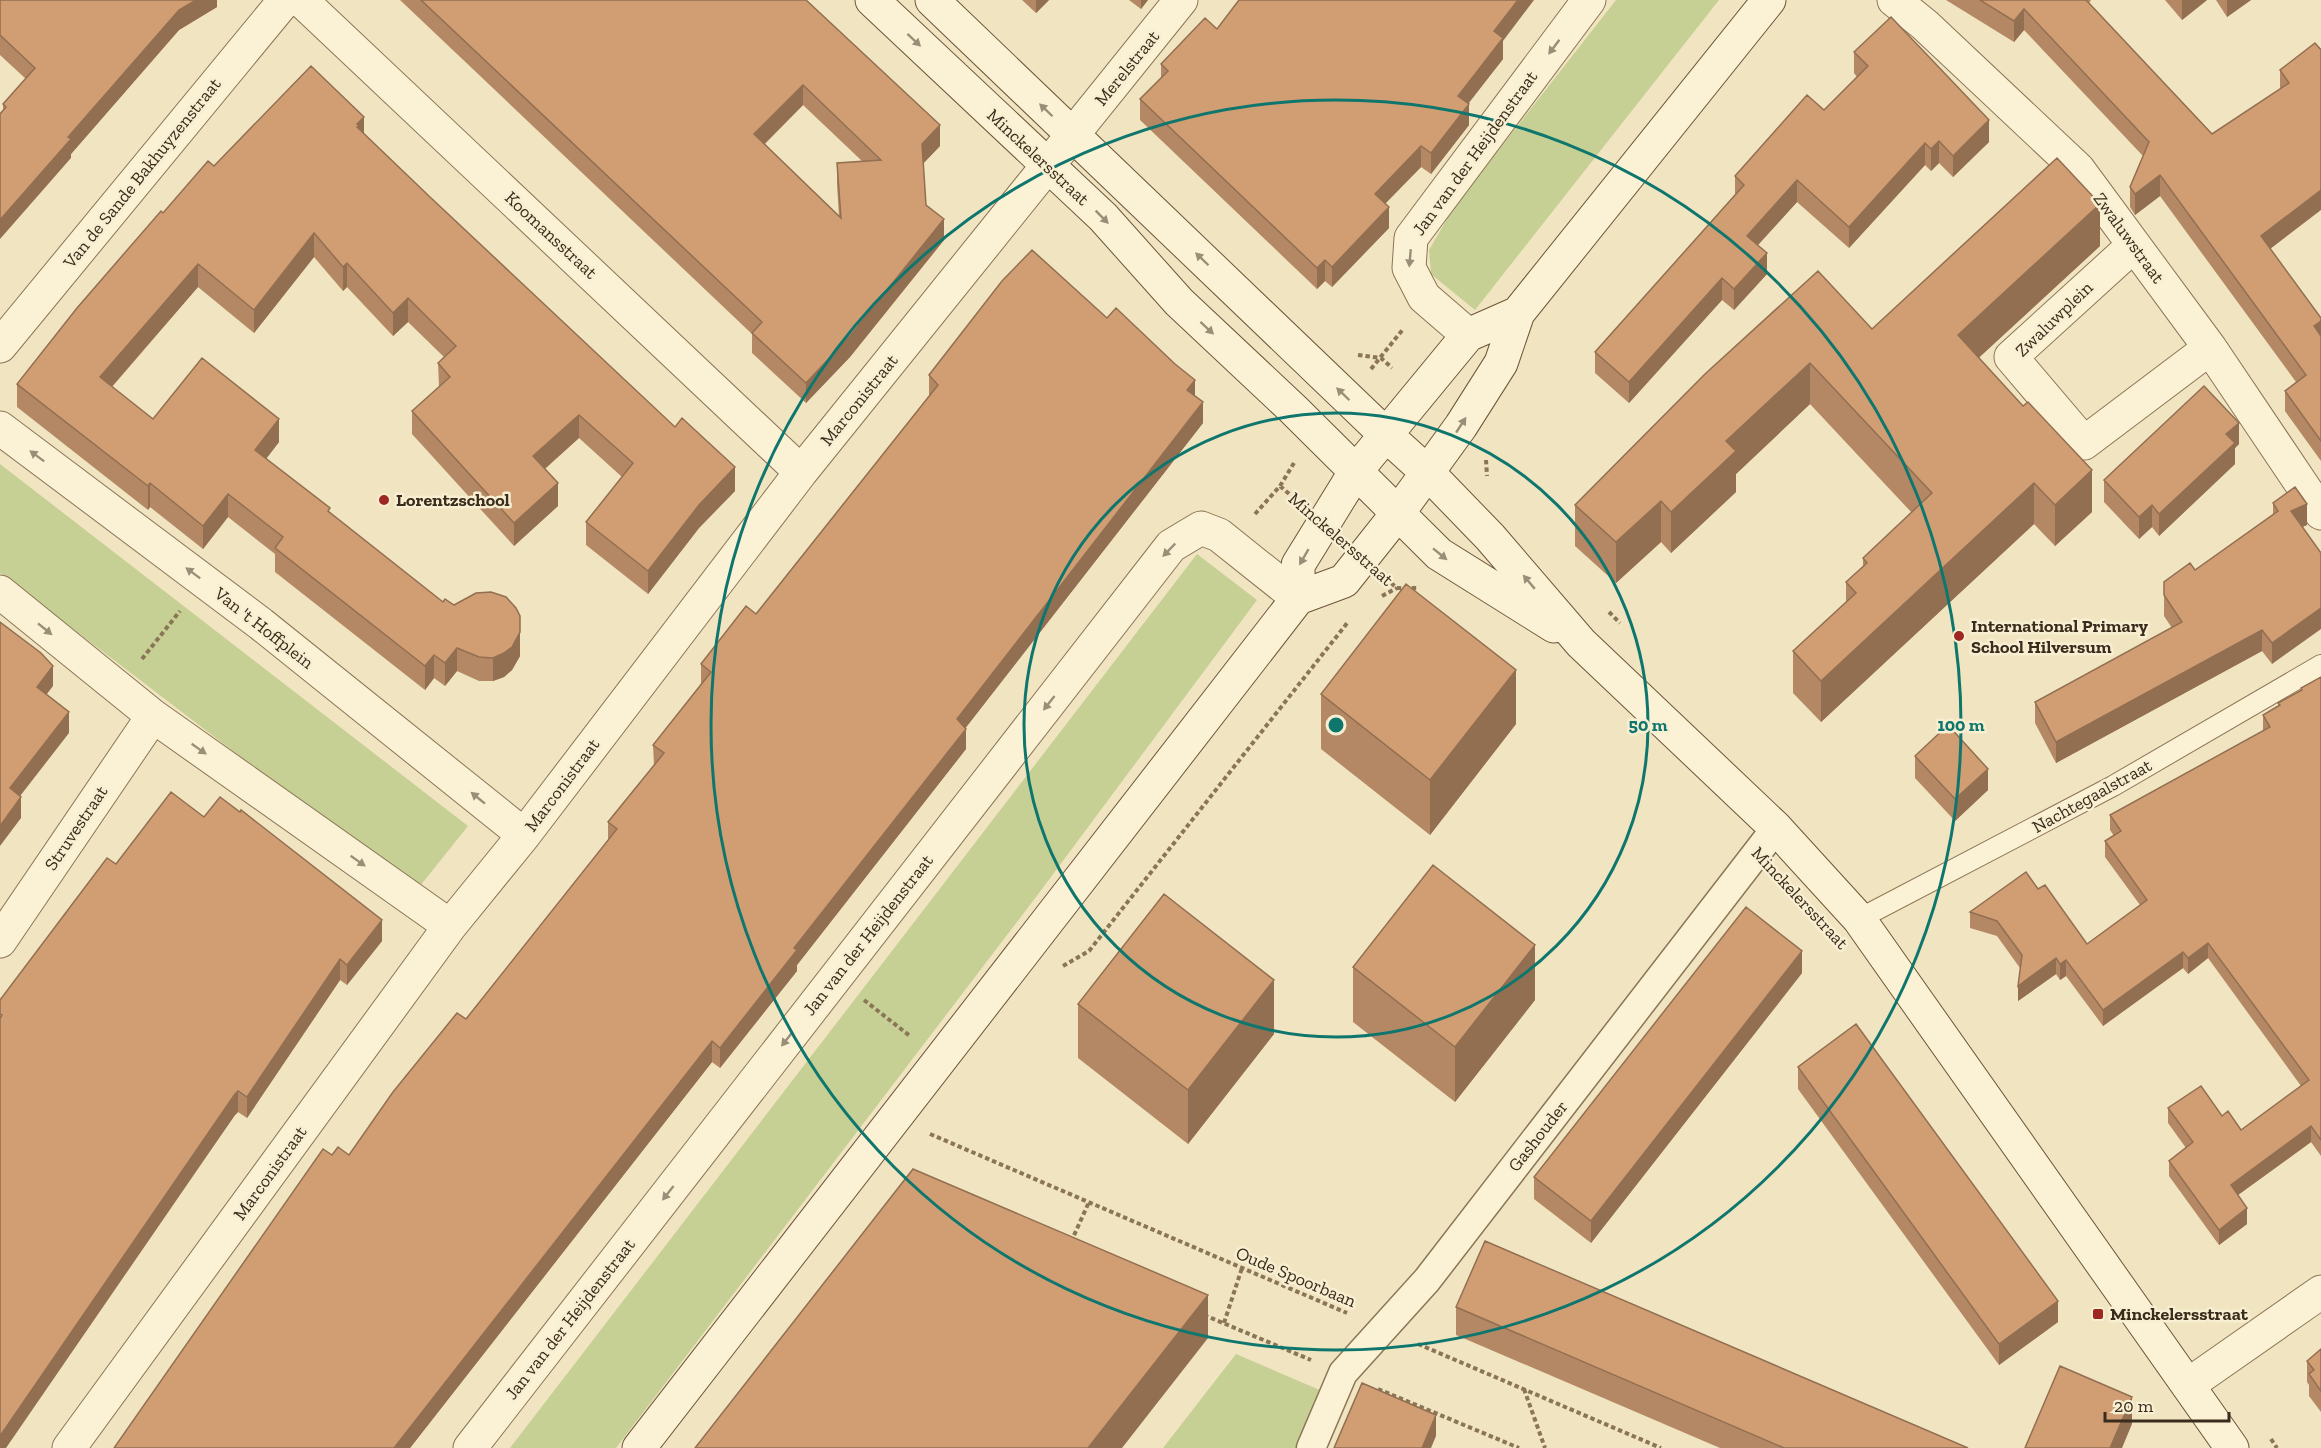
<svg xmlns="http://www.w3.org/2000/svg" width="2321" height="1448" font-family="'Zilla Slab',serif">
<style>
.green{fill:#c6d094}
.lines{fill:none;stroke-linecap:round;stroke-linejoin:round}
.service-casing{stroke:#8b7557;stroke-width:22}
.pedestrian-casing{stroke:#8b7557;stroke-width:31}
.minor-casing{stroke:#8b7557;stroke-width:35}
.secondary-casing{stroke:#6d563a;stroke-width:35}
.path{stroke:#8b7557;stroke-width:4;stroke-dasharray:4.5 3;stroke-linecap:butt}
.service{stroke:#fbf1d4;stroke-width:20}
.pedestrian{stroke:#fbf1d4;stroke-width:28}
.minor{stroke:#fbf1d4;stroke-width:33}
.secondary{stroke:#fbf1d4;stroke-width:33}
.wall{fill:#b48864;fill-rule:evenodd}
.shaded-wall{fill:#926f51}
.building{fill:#d19e74;stroke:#926f51;stroke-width:1.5;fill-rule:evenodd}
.oneway{fill:#9a8e78}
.ring{fill:none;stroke:#0f766e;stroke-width:3}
.poi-dot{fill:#9e2723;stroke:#f8eed1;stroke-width:2}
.labels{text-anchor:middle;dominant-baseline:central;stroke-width:5;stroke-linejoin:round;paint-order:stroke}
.street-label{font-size:18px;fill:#3a2c1c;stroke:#f8eed1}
.poi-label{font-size:18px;font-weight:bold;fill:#3a2c1c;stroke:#f8eed1;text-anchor:start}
.centre{fill:#0f766e;stroke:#f8eed1;stroke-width:3}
.ring-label{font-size:18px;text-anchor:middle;font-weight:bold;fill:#0f766e;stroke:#f8eed1;stroke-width:5;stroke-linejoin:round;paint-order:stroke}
</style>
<rect width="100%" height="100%" fill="#f1e4c1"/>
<path class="green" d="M1616,0h103l-244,310 -44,-36 -2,-24 25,-43z
M0,464l468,362 -52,65 -416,-318z
M1197,554l60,46 -218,293 -423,555h-106z
M1236,1354l86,37 -25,57h-134z"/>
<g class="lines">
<g class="service-casing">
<path id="service" d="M1859,919l254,-133 208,-121"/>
</g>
<g class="pedestrian-casing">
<path id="pedestrian" d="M1311,1448l32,-75 84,-93 349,-452"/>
</g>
<g class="minor-casing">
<path id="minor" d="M301,0l500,472
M1894,0l31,25 153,144 132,179 111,165
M2134,245l-123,112 73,86 126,-95
M1468,335l-44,-38 -15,-29 2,-30 178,-238
M0,346l285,-346
M0,428l261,196 263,211
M0,592l153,124 297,210
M0,941l153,-225
M2188,1385l133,-93
M69,1448l381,-522 74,-91 277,-363 380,-472
M470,1448l701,-902 30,-18 18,7 79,63"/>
</g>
<g class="secondary-casing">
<path id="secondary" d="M872,0l231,217 76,85 115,108 145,144 115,72
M932,0l453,434 43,39 62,64 91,106 195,185 83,91 373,529
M1298,598v-33l58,-94 112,-136 50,-22
M639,1448l659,-850 46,-17 54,-68 63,-87 40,-63 17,-50 251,-313"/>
</g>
<path class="path" d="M1358,355l23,3 11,10
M1371,369l33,-41
M1486,460l1,16
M1280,486l15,13
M1255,514l25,-28 14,-23
M1391,583l6,5h21
M1382,596l15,-8
M1609,612l11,11
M142,659l38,-48
M1063,966l26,-15 259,-329
M864,1000l46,36
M930,1134l417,179
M1071,1242l18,-40
M1204,1315l107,45
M1224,1323l18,-55
M1418,1344l243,104
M1378,1389l141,59
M1524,1389l21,59
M2271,1439l6,9"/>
<use href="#service" class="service"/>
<use href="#pedestrian" class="pedestrian"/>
<use href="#minor" class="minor"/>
<use href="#secondary" class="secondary"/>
</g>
<path class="wall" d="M0,0h217v7l-38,23 -108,124v4l-68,-48v-6l23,-25 -26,-24z
M400,0h406l134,146 -17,17 3,42 18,35 -94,117 -44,46 -54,-50v-19zM803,105l59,56 -25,2v21l2,33 -74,-73z
M1022,0h27l-13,13z
M1129,0h19l-7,9z
M1946,0h145l-2,3 123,131 68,-45v-19l35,-27 -45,206 51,69v143l-36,-50v-20l11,-9 -136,-186 -25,19 -5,-8v-20l13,-31 -119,-126 -10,12z
M2165,0h42l-25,20z
M2216,0h35l-24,17z
M1217,29l286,12v18l-35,44 1,22 -38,49 -10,-7 -36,37 4,24 -57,59 -7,-6 -8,8 -177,-169v-21l21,-21v-14z
M1854,52l135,90 -36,35 -14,-14 -8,8 -6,-6 -76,83 -52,-46 -39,43 9,29 -33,36 -12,-10 -93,103 -34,-30v-21l140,-157v-19l89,-66 33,-33 -3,-4z
M364,134l371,357 -36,37 -51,66 -62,-49v-23l36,-45 -43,-39 -34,31 13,37 -44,40 -102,-112v-23l27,-24 -1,-24 6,-6 -36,-35 -15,14 -46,-49 -4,4 -29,-34 -60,76 -56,-46 -86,100 41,32 126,23 -13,17 64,54 113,89 77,54 -8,14 -8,7 -11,4h-14l-22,-10 -12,15 -11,-8 -9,12 -150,-118v-18l-47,-37 -25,32 -53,-42 -2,3 -131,-103v-23l146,-171 51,-47z
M2100,246l-122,112 114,154 -37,34 -21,-22 -213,198 -28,-29v-42l53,-49v-20l17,-16v-8l49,-45 -102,-109 -74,70v18l-65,61 -10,-11 -45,41 -41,-37v-41l130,-131 167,-45z
M929,375l266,21 8,27 -238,305 1,21 -169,216v6l-77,97 -8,-6 -302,386 -78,-293h17l117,-136 142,-179v-18l46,-57 -1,-20 48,-61v-20l55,-50 173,-218z
M2239,444l-4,4v16l-76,72 -7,-9 -13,12 -35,-37v-22z
M2273,503l34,22 -5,2 -30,137 -10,-13 -206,112 -21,-40v-21l137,-74 -8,-12v-34l31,-12 78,-56z
M2321,677v479l-10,-14 -73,53 9,29 -28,21 -50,-69v-15l17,-13 -18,-25v-15l54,8 19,14 60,-44 -93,-128 -20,16 -5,-6 -80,58 -37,-50 -6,4 -4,-6 -38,27 2,-33 -23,-32 -27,-8v-16l68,-23 49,55 53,-39 -35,-48v-16l9,-5 -4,-6v-15l153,-84v-16l15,-8v-4l23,-12v-3z
M1321,694l195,30 -86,111 -109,-86z
M1915,756l73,34 -33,31 -40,-43z
M204,817l178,124 -35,44 -7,-5 -93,138 -9,-6 -3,3 -235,333v-448l116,-136z
M1353,967l182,33 -80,102 -102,-80z
M1802,973l-211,270 -57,-44v-22z
M1078,1004l196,30 -86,110 -110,-86z
M1798,1067l260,255 -59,43 -201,-276z
M1456,1307l512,141h-248l-264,-113z
M2321,1349v63l-12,-16v-11l-2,-3v-21z"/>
<path class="shaded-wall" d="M196,0h21v7l-38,23 -108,124v4l-71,81v-19l68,-83 111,-127z
M1036,0h13l-13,13z
M1141,0h7l-7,9z
M1518,0h16l-31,41v18l-45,58v-21l36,-65z
M2182,0h25l-25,20z
M2227,0h24l-24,17z
M2024,9v21l-10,12v-21z
M803,85v20l-49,49v-20z
M1469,104v21l-38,49v-21z
M364,117v23l-5,5 -2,-21z
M1989,120v22l-36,35v-21z
M940,125v21l-18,19v-21z
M1939,141v22l-8,8v-22z
M1925,143v22l-76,83v-21z
M1421,146v21l-46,47v-20z
M2160,175v21l-25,19v-21z
M1797,180v22l-50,55v-21z
M2321,190v20l-60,46v-20z
M2100,204v42l-142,131v-42z
M1389,207v21l-57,59v-20z
M944,219v21l-94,117 -44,46v-20z
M314,233v24l-60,76v-23z
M1767,253v21l-33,36v-21z
M1325,260v21l-8,8v-21z
M347,263v24l-4,4v-24z
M198,264v23l-98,113v-23z
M1722,278v22l-93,103v-21z
M408,298v24l-15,14v-23z
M2321,321v20l-7,-15z
M1810,363v41l-74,70v18l-65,61v-41l55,-71z
M1195,380v20l-8,-10z
M1203,402v21l-246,316v-20z
M579,415v23l-46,41v-23z
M279,419v23l-24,31v-23z
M2239,423v21l-4,4v16l-76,72v-22l67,-80z
M735,467v24l-36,37 -51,66v-23l51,-66z
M2092,470v42l-37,34v-41z
M150,483v24l-2,3v-24z
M558,483v23l-44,40v-23z
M2034,483v41l-213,198v-41z
M228,494v23l-25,32v-23z
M1661,501v41l-45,41v-41z
M2307,504v21l-16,7v-21z
M2152,505v22l-13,12v-22z
M2321,608v21l-49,35v-21z
M2262,630v21l-206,112v-21z
M520,632v24l-8,14 -8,7 -11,4v-23z
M457,648v23l-12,15v-23z
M434,655v23l-9,12v-24z
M53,666v20l-16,21v-20z
M1516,670v54l-86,111v-55z
M69,712v21l-59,76v-21z
M966,729v20l-169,216v6l-77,97v-20l74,-100z
M1988,769v21l-33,31v-22z
M21,797v21l-21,28v-20z
M382,920v21l-35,44v-20z
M2208,943v15l-20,16v-16z
M1535,945v55l-80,102v-55z
M1802,951v22l-211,270v-22z
M2183,952v16l-80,58v-16z
M2056,958v16l-38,27v-15z
M340,959v21l-93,138v-21z
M2066,960v16l-6,4v-16z
M1274,980v54l-86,110v-54z
M712,1041v21l-302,386h-16z
M238,1091v21l-3,3 -229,333h-6v-12l235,-342z
M2311,1126v16l-80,58v-15z
M2247,1208v16l-28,21v-15z
M1208,1295v43l-86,110h-34z
M2058,1301v21l-59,43v-21z
M2132,1397v27l-10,24h-12z
M1436,1415v21l-5,12h-9z"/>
<path class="building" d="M0,0h196l-17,10 -111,127 3,2 -71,81v-106l6,-7 -3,-3 32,-36 -35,-33z
M421,0h385l134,125 -18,19 4,61 18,14 -94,117 -44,47 -54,-50 10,-11zM803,85l78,75 -44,3 4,55 -87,-84z
M1239,0h279l-24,31 9,7 -45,58 11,8 -38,49 -10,-7 -46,48 14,13 -57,60 -7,-7 -8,8 -177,-169 28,-28 -7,-7 44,-46 12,11z
M1980,0h106l126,134 77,-51 -9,-13 35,-27 6,7v140l-60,46 60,82v3l-7,5 7,10v105l-36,-50 21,-16 -146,-200 -25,19 -5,-7 19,-45 -125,-133 -10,12z
M1891,17l98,103 -36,36 -14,-15 -8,8 -6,-6 -76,84 -52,-47 -50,56 20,17 -33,36 -12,-11 -93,104 -34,-30 149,-167 -9,-9 72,-81 17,15 44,-44 -14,-14z
M311,66l53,51 -7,7 2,1 -2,2 73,70 245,230 7,-9 53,49 -36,38 -51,66 -62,-49 47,-59 -54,-48 -46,41 25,27 -44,40 -102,-112 38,-34 -12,-14 18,-17 -48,-48 -15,15 -46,-50 -4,4 -29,-34 -60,77 -56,-46 -98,113 53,42 49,-61 77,61 -24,31 75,58 -2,3 115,91 2,-3 9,6 22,-12 15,-1 15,5 10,11 4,8v16l-8,15 -8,6 -11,5 -14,-1 -22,-9 -12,15 -11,-8 -9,11 -150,-118 8,-11 -55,-43 -25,32 -53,-43 -2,3 -131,-102 60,-76 84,-97 2,2 45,-52 6,5z
M2057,158l43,46 -142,131 65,71 5,-4 64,68 -37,35 -21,-22 -213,198 -28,-30 63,-58 -10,-11 21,-19 -4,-5 69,-65 -122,-130 -84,78 10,10 -65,61 -10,-11 -45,41 -41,-37 130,-131 113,-103 54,58z
M1032,250l75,68 9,-10 59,56 20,16 -8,10 16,12 -246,317 9,10 -172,219 3,2 -77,98 -8,-7 -318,407h-280l209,-299 9,6 6,-8 11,8 44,-63 64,-79 9,6 151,-190 -9,-7 56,-69 -11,-8 58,-73 -10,-8 45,-58 10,8 182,-229 -9,-10 73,-94z
M2204,386l35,37 -13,11 9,9 -76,71 -7,-9 -13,12 -35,-37z
M2295,487l12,17 -16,7 30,42v55l-49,35 -10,-13 -206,112 -21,-40 147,-80 -18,-27v-13l26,-19 5,7 83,-59 -5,-8z
M1406,584l110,86 -86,110 -109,-86z
M0,622l41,31 12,13 -16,21 32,25 -59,76 11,9 -21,29z
M2321,677v463l-10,-14 -80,59 16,23 -28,22 -50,-69 24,-19 -25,-34 33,-22 21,30 6,-5 13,19 68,-50 -101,-137 -20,15 -5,-6 -80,58 -37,-50 -6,4 -4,-6 -38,28 4,-31 -25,-34 -27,-9 56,-40 12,17 7,-4 42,59 60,-44 -42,-59 16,-10 -11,-16 160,-88 -7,-12 17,-10 -2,-2 24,-13 -1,-2z
M1948,725l40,44 -33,30 -40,-43z
M171,792l33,25 16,-20 20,15 1,-2 141,110 -35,45 -7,-6 -93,138 -9,-6 -3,3 -235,342v-417l2,-4 -2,-1v-14l107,-142 9,6z
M1433,865l102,80 -80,102 -102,-80z
M1164,894l110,86 -86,110 -110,-86z
M1746,907l56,44 -211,270 -57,-44z
M1856,1024l202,277 -59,43 -201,-277z
M913,1169l295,126 -120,153h-393z
M1485,1241l483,207h-184l-328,-141z
M2321,1349v42l-12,-17 5,-4 -7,-9z
M2060,1366l72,31 -22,51h-85z
M1362,1383l74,32 -14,33h-88z"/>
<defs><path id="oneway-solid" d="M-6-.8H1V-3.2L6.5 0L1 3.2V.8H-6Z" transform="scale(1.5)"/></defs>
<g class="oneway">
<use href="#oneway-solid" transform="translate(914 40) rotate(43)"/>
<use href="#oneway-solid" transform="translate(1554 47) rotate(127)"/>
<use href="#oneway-solid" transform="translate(1046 110) rotate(-136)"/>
<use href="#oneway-solid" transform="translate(1102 217) rotate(45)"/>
<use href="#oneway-solid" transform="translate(1410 258) rotate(95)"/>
<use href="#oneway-solid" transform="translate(1202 259) rotate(-136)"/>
<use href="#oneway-solid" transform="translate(1207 328) rotate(43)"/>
<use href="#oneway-solid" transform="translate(1343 394) rotate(-136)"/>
<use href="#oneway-solid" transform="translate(1461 425) rotate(-57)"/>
<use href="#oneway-solid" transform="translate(37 456) rotate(-143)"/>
<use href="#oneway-solid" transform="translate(1169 550) rotate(134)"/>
<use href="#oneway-solid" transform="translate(1440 554) rotate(39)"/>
<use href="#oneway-solid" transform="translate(1304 557) rotate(120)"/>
<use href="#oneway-solid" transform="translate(193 573) rotate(-143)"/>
<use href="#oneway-solid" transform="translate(1529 582) rotate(-130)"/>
<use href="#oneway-solid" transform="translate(45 629) rotate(39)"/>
<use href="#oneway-solid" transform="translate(1049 703) rotate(128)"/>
<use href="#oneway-solid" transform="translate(199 749) rotate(35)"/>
<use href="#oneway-solid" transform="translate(478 798) rotate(-141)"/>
<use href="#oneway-solid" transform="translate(358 861) rotate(35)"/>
<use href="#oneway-solid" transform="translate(787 1039) rotate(128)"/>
<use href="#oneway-solid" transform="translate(668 1193) rotate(128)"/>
</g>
<g class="ring">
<circle cx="1336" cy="725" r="312"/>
<circle cx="1336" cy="725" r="625"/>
</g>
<g class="poi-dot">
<circle cx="384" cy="500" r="6"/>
<circle cx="1959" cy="636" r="6"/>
<rect x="2092" y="1308" width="12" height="12" rx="3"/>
</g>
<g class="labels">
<g class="street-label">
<text transform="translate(1127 68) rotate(-51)">Merelstraat</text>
<text transform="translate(1475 153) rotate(-54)">Jan van der Heijdenstraat</text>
<text transform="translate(1038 157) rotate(43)">Minckelersstraat</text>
<text transform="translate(142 173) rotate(-51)">Van de Sande Bakhuyzenstraat</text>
<text transform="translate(551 235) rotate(43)">Koomansstraat</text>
<text transform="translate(2129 238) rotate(54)">Zwaluwstraat</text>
<text transform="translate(2054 319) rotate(-44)">Zwaluwplein</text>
<text transform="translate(859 400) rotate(-51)">Marconistraat</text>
<text transform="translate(1341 539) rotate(41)">Minckelersstraat</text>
<text transform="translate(264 628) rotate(38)">Van 't Hoffplein</text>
<text transform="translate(562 785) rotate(-53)">Marconistraat</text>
<text transform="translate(2092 796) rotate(-29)">Nachtegaalstraat</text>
<text transform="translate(76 828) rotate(-56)">Struvestraat</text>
<text transform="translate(1800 898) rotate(47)">Minckelersstraat</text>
<text transform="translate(868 935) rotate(-52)">Jan van der Heijdenstraat</text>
<text transform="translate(1538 1136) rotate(-52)">Gashouder</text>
<text transform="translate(270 1173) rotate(-54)">Marconistraat</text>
<text transform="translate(1296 1277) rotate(23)">Oude Spoorbaan</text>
<text transform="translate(570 1319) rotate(-52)">Jan van der Heijdenstraat</text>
</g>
<g class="poi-label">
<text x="396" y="500">Lorentzschool</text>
<text x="1971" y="626">International Primary<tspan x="1971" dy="21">School Hilversum</tspan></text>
<text x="2110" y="1314">Minckelersstraat</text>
</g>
</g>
<circle cx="1336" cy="725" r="9" class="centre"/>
<g class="ring-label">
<text x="1648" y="731">50 m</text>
<text x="1961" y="731">100 m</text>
</g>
<path d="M2105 1412v9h124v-9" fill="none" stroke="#3a2c1c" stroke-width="3"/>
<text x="2114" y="1412" font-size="18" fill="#3a2c1c" stroke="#f8eed1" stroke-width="4.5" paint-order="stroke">20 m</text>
</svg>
